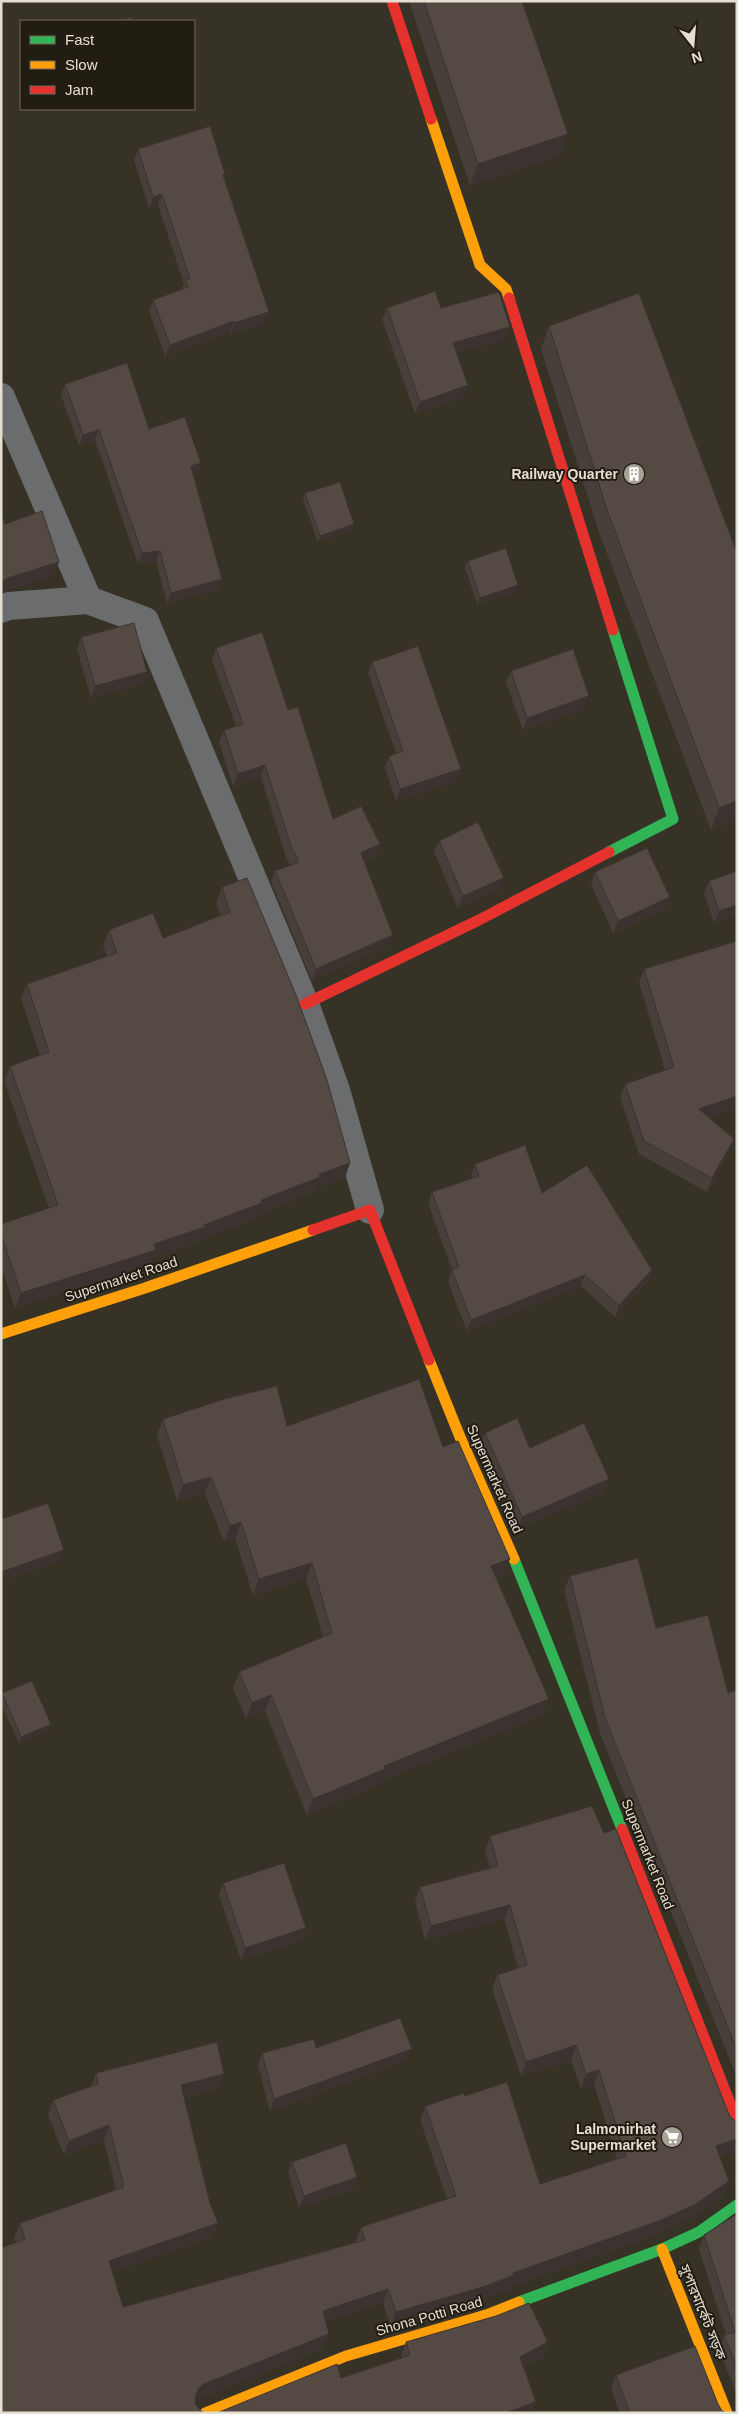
<svg xmlns="http://www.w3.org/2000/svg" width="738" height="2414" font-family="Helvetica,'Noto Sans Bengali',sans-serif">
<style>
.lines{fill:none;stroke-linecap:round;stroke-linejoin:round}
.street{stroke:#6b6c6d;stroke-width:28}
.fast{stroke:#30b455;stroke-width:11}
.slow{stroke:#ff9f0a;stroke-width:11}
.jam{stroke:#e5322d;stroke-width:11}
.wall{fill:#493f3a}
.shaded-wall{fill:#3c3330}
.building{fill:#554944;stroke:#3c3330}
.labels{text-anchor:middle;dominant-baseline:central;stroke-width:4;stroke-linejoin:round;paint-order:stroke}
.poi-label{font-size:14px;font-weight:bold;fill:#e5dfd1;stroke:#221d13;text-anchor:end}
.street-label{font-size:14px;fill:#e5dfd1;stroke:#221d13}
</style>
<rect width="100%" height="100%" fill="#373226"/>
<g class="lines">
<path class="street" d="M1,397l87,203 57,21 160,383 31,86 34,120
M1,609l8,-3 79,-6"/>
<path class="fast" d="M609,852l64,-33 -60,-189
M514,1559l108,270
M519,2302l143,-53 37,-17 38,-27"/>
<path class="slow" d="M431,119l49,146 26,24 3,9
M1,1334l144,-46 168,-58
M429,1360l31,77 54,122
M662,2249l65,164
M205,2413l141,-57 140,-41 33,-13"/>
<path class="jam" d="M392,1l39,118
M509,298l104,332
M305,1004l174,-84 130,-68
M313,1230l57,-20 59,150
M622,1829l115,292"/>
</g>
<path class="wall" d="M409,1h113l38,155 -90,30z
M138,149l87,25 -1,4 45,134 -4,11 -35,11v-2l-65,24 -16,-45 4,-11 29,-11 2,-5 -26,-79 -9,3 -15,-48z
M387,308h54l64,31 -48,13 11,33 -4,12 -49,17 -33,-95z
M549,326l188,494 -26,10 -112,-298 -58,-183z
M65,384l84,45 52,34 -4,11 -4,1 29,104 -4,10 -51,14 -11,-42 -18,3 -43,-124 -16,6 -18,-51z
M305,493l47,38 -34,11 -15,-43z
M468,561l48,31 -39,12 -12,-37z
M81,637l62,47 -52,14 -14,-49z
M216,648l72,62 45,109 43,37 -11,6 23,84 -76,35 -41,-99 4,-11 15,-6 -4,-8 -25,-80 -28,9 -14,-44 5,-12 12,-4 -24,-66z
M372,662l89,107 -5,12 -60,20 -11,-33 4,-12 7,-3 -28,-80z
M511,671l74,37 -62,22 -17,-48z
M439,841l60,49 -41,18 -24,-56z
M737,871l-23,52 -10,-30 5,-12z
M595,872l70,37 -52,24 -22,-49z
M222,887l123,291 -29,10 -2,4 -56,22 -1,4 -57,22 -1,2 -46,16 -3,7 -135,43 -14,-42v-42l48,-16 -45,-127 6,-15 30,-11 -19,-56 6,-15 80,-28 -4,-10 6,-16 54,8 58,-23 -5,-12z
M737,941v167l-28,9 20,36 -22,39 -68,-38 -19,-57 5,-13 40,-14 -26,-88 5,-13z
M475,1164l67,29 106,88 -33,36 -34,-31 -114,45 -19,-49 4,-12 -24,-67 4,-11 40,-13 -1,-4z
M163,1419l124,7 156,21 61,128 -8,3 47,137 -162,66 -2,4 -72,30 -42,-104 -19,8 -13,-31 6,-16 84,-35 -17,-58 -53,16 -18,-57 -11,4 -19,-49 -28,8 -20,-66z
M485,1433l45,15 79,31 -5,12 -86,38 -38,-85z
M570,1576l86,52 72,65 9,-3v388l-137,-345 -36,-143z
M2,1693l49,31 -2,6 -30,13 -18,-39z
M604,1833l124,279 4,7 5,2v30l-17,6 4,38 -33,23 -35,17 -146,52 -1,3 -28,10 -90,27 -8,-24 -57,19 -2,26 -125,51 -4,2 1,4 5,6 -200,2 15,-171 -2,-4 6,-15 96,-33 -12,-50 -40,15 -16,-40 5,-15 38,-14 5,-13 128,1 -5,15 -35,9 26,105 8,20 -5,14 -101,35 11,35 233,-65v-1l5,-14 86,-28 -27,-79 5,-14 40,-10 75,88 77,-25 -23,-75 -13,5 -10,-29 -50,16 -29,-87 5,-14 21,-7 -14,-49 -79,21 -10,-39 5,-14 70,-19 -5,-17 5,-15z
M223,1883l83,45 -4,12 -61,20 -22,-65z
M316,2048l96,1 -5,11 -137,51 -12,-46 4,-12z
M292,2162l61,27 -54,19 -11,-35z
M737,2214v181l-18,-45 5,-15h2l-27,-86 5,-14z
M406,2342h142l-5,15 -19,10 12,35 -4,11h-315l124,-35 60,-20v-2z
M616,2375l102,29 4,7 5,2h-107l-9,-24z"/>
<path class="shaded-wall" d="M568,134l-8,22 -90,30 8,-22z
M162,194l-4,11 -9,3 4,-11z
M269,312l-4,11 -35,11 4,-11z
M234,321l-4,11 -65,24 5,-11z
M510,327l-5,12 -56,15 4,-11z
M468,385l-4,12 -49,17 5,-12z
M99,430l-4,10 -16,6 4,-11z
M201,463l-4,11 -10,3 4,-11z
M354,524l-2,7 -34,11 2,-6z
M160,551l-4,10 -18,3 4,-11z
M59,562l-5,14 -53,17v-11l7,-4z
M222,579l-4,10 -51,14 4,-10z
M518,585l-2,7 -39,12 3,-6z
M147,672l-4,12 -52,14 4,-12z
M589,696l-4,12 -62,22 4,-12z
M265,765l-4,12 -28,9 5,-12z
M461,769l-5,12 -60,20 4,-12z
M737,801v19l-26,10 8,-22z
M380,844l-4,12 -19,9 4,-12z
M504,878l-5,12 -41,18 5,-12z
M670,897l-5,12 -52,24 5,-12z
M737,905v10l-23,8 5,-12z
M393,935l-5,11 -76,35 4,-12z
M737,1096v12l-43,14 5,-13z
M734,1139l-5,14 -22,39 5,-14z
M350,1163l-5,15 -29,10 -2,4 -56,22 -1,4 -57,22 -1,2 -46,16 -3,7 -135,43 6,-15 183,-68 115,-51z
M652,1270l-4,11 -33,36 4,-12z
M585,1275l-4,11 -114,45 4,-11z
M211,1477l-6,16 -28,8 6,-16z
M609,1479l-5,12 -86,38 4,-12z
M241,1522l-6,16 -11,4 6,-16z
M64,1550l-4,11 -59,21v-10z
M510,1559l-6,16 -19,7 6,-16z
M312,1563l-6,16 -53,16 6,-16z
M271,1695l-6,16 -19,8 6,-16z
M549,1699l-6,16 -162,66 -2,4 -72,30 6,-16 71,-33z
M51,1724l-2,6 -30,13 2,-6z
M510,1905l-6,14 -79,21 6,-14z
M306,1928l-4,12 -61,20 4,-12z
M576,2045l-5,15 -50,16 5,-14z
M412,2049l-5,11 -137,51 4,-12z
M599,2070l-5,14 -13,5 5,-15z
M224,2074l-5,15 -43,11 5,-15z
M109,2125l-5,15 -40,15 5,-14z
M737,2139v12l-27,9 6,-14z
M357,2177l-4,12 -54,19 5,-12z
M729,2181l-5,14 -33,23 -35,17 -146,52 -1,3 -28,10 -90,27 5,-15 117,-39z
M218,2223l-5,14 -109,38 5,-14z
M388,2289l-5,14 -65,22 5,-14z
M329,2334l-5,14 -125,51 -6,4 5,-14 6,-5z
M548,2342l-5,15 -28,14 5,-14z
M536,2402l-4,11h-27z"/>
<path class="building" d="M424,1h98l46,133 -90,30z
M130,17l3,4h-10z
M210,126l15,48 -2,1 46,137 -35,11v-2l-64,24 -17,-45 35,-13 -2,-7 4,-1 -28,-85 -9,3 -15,-48z
M435,291l6,17 58,-16 11,35 -57,16 15,42 -48,17 -33,-94z
M639,293l98,260v248l-18,7 -112,-298 -58,-184z
M127,363l22,66 36,-12 16,46 -10,3 31,113 -51,14 -11,-42 -18,2 -43,-123 -16,5 -18,-51z
M340,482l14,42 -34,12 -15,-43z
M42,511l17,51 -51,16 -7,4v-68l4,10z
M506,548l12,37 -38,13 -12,-37z
M134,623l13,49 -52,14 -14,-49z
M262,632l26,78 10,-3 35,112 28,-13 19,38 -19,9 32,82 -77,34 -41,-98 24,-9 -8,-16 -26,-81 -27,9 -14,-44 19,-6 -27,-76z
M418,646l43,123 -61,20 -11,-33 14,-5 -31,-89z
M573,649l16,47 -62,22 -16,-47z
M478,822l26,56 -41,18 -24,-55z
M647,848l23,49 -52,24 -23,-49z
M737,871v34l-18,6 -10,-30z
M247,878l49,117 31,85 23,83 -31,11 1,3 -59,23 1,3 -58,22 1,2 -51,17 2,6 -135,43 -20,-59v-10l57,-19 -48,-139 39,-14 -22,-68 90,-31 -8,-23 44,-17 10,25 67,-26 -8,-25z
M737,941v155l-38,13 35,30 -22,39 -68,-37 -19,-57 49,-17 -30,-98z
M525,1145l17,48 45,-28 65,105 -33,35 -34,-30 -114,45 -19,-50 7,-3 -27,-75 47,-16 -4,-12z
M419,1379l24,68 15,-6 52,118 -19,7 58,133 -165,67 1,3 -72,30 -42,-104 -19,8 -13,-31 93,-39 -20,-70 -53,16 -18,-57 -11,4 -19,-49 -28,8 -20,-66 61,-20 53,-13 10,40z
M517,1418l13,30 54,-25 25,56 -87,38 -37,-84z
M48,1503l16,47 -63,22v-53z
M638,1558l18,70 52,-13 20,78 9,-3v360l-132,-332 -35,-142z
M32,1681l19,43 -30,13 -19,-44z
M592,1806l12,27 12,-4 112,283 4,7 5,2v18l-21,7 13,35 -33,23 -35,16 -148,53 1,2 -28,11 -90,26 -8,-23 -65,22 6,23 -125,50 -6,5 -3,8 1,8 5,6 4,2h-204v-165l24,-9 -5,-16 104,-36 -15,-62 -40,16 -16,-41 45,-16 -2,-11 121,-31 7,32 -43,11 29,118 8,20 -109,38 14,46 242,-67 -4,-13 95,-31 -31,-90 39,-13 1,3 42,-14 33,102 86,-28 -27,-86 -13,4 -10,-29 -50,17 -29,-87 30,-10 -17,-60 -79,21 -11,-39 78,-21 -8,-30z
M284,1863l22,65 -61,20 -22,-65z
M400,2018l12,31 -138,50 -12,-46 52,-14 2,9z
M346,2143l11,34 -53,19 -12,-34z
M737,2214v154l-13,-33 11,-3 -31,-97z
M529,2303l19,39 -28,15 16,45 -31,11h-288l120,-49 4,14 69,-23 -4,-13 90,-26z
M695,2346l23,58 4,7 5,2h-97l-14,-38z"/>
<defs>
<g id="building-disc" transform="scale(1.125)"><circle r="9.5" fill="#a8a295" stroke="#221d13"/><path d="M-4-6H4V6H1V3H-1V6H-4ZM-2.5-4.3h1.7v1.8h-1.7ZM.8-4.3h1.7v1.8H.8ZM-2.5-1h1.7V.8h-1.7ZM.8-1h1.7V.8H.8Z" fill="#fff"/></g>
<g id="supermarket-disc" transform="scale(1.125)"><circle r="9.5" fill="#a8a295" stroke="#221d13"/><path d="M-6-5.5h2.5l.6 2H6L4.5 2H-2.5L-4.4-4H-6ZM-1.5 3.2a1.3 1.3 0 1 0 .1 0ZM3 3.2a1.3 1.3 0 1 0 .1 0Z" fill="#fff"/></g>
</defs>
<g fill-rule="evenodd">
<use href="#building-disc" x="634" y="474"/>
<use href="#supermarket-disc" x="672" y="2137"/>
</g>
<g class="labels">
<g class="poi-label">
<text x="618" y="474">Railway Quarter</text>
<text x="656" y="2129">Lalmonirhat<tspan x="656" dy="16">Supermarket</tspan></text>
</g>
<g class="street-label">
<text transform="translate(121 1279) rotate(-18)">Supermarket Road</text>
<text transform="translate(495 1479) rotate(66)">Supermarket Road</text>
<text transform="translate(648 1854) rotate(68)">Supermarket Road</text>
<text transform="translate(703 2312) rotate(68)">সুপারমার্কেট সড়ক</text>
<text transform="translate(429 2316) rotate(-16)">Shona Potti Road</text>
</g>
</g>
<rect width="738" height="2414" fill="none" stroke="#e5dfd1" stroke-width="5"/>
<rect x="20" y="20" width="175" height="90" fill="#221d13" stroke="#706b5f"/>
<rect x="30" y="36" width="25" height="8" fill="#30b455" stroke="#706b5f"/>
<text x="65" y="45" font-size="15" fill="#e5dfd1">Fast</text>
<rect x="30" y="61" width="25" height="8" fill="#ff9f0a" stroke="#706b5f"/>
<text x="65" y="70" font-size="15" fill="#e5dfd1">Slow</text>
<rect x="30" y="86" width="25" height="8" fill="#e5322d" stroke="#706b5f"/>
<text x="65" y="95" font-size="15" fill="#e5dfd1">Jam</text>
<g transform="translate(693 45) rotate(163)" stroke="#221d13" stroke-width="4" paint-order="stroke">
<path d="M0-4L9 19L0 12L-9 19Z" fill="#e5dfd1"/>
<text y="-8" font-size="14" font-weight="bold" text-anchor="middle" fill="#e5dfd1">N</text>
</g>
</svg>
